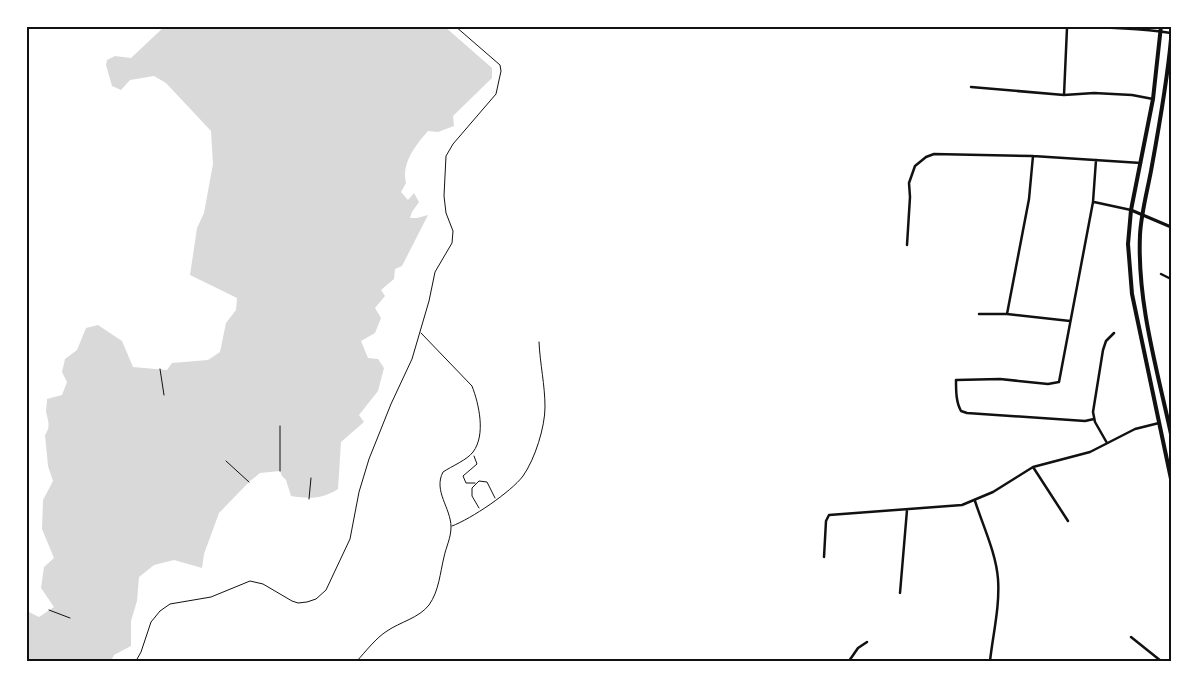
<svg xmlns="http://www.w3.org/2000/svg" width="1197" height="687" font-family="'Zilla Slab',serif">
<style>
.water{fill:#d9d9d9}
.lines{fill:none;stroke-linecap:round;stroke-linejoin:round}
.path{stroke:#111;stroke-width:1}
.service{stroke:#111;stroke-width:1}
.minor{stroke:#111;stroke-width:2.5}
.secondary{stroke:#111;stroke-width:3}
.primary{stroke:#111;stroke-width:4}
.neatline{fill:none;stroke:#111;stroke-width:2}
</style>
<rect width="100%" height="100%" fill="#fff"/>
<path class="water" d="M165,26h279l48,42v10l-39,38 1,10 -16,6 -10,-1c-12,14 -27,32 -22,52l-5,9 7,8 6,-7 5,9 -7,10 -2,6h7l11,-3 -26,51 -7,3 -1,10 -13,11 4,6 -10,12 6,10 -6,15 -14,8 7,17 10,1 6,9 -6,23 -19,24 5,7 -23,20 -3,47c-15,10 -29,10 -47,7l-5,-16 -4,-4 -2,-5 -20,2 -11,9 -30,31 -15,41 -2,14 -28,-8 -20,5 -15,12 -2,24 -6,20v25l-17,9 -3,6h-85v-49h3l10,5 15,-10 -13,-19 3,-21 10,-9 -12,-29 1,-29 10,-19 -5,-15 -3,-31c6,-8 3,-15 1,-23 0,-4 1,-9 1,-13l15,-4 5,-13 -5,-10 3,-13 12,-9 9,-22 12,-3 24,16 11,26 34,3 5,-7 36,-3 12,-8 6,-29 10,-13 1,-12 -47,-23 7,-47 7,-15 9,-49 -2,-33 -45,-48 -12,-7 -24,4 -9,10 -9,-4 -6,-21 1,-5 8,-4 16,2z"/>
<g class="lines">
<path class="path" d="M160,369l4,26
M474,456l3,8 -14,12 3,7h9
M226,461l23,21
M280,471v-45
M309,499l2,-21
M479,508l-7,-12v-8l7,-7 8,1 8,16
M49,610l21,8"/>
<path class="service" d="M452,526c19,-7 59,-34 71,-50 12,-17 22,-49 22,-69 0,-22 -5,-43 -6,-65
M136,661l5,-9 10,-30 9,-11 10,-7 41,-7 39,-16 13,3 29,17 6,2 9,-1 9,-3 10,-9 24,-51 9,-47 10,-33 22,-55 21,-45 17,-58 6,-29 17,-29 1,-12 -7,-18 -2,-17 2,-40 7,-12 43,-50 5,-23 -1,-6 -45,-39
M357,661c9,-10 19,-23 30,-30 13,-9 32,-13 42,-26 10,-14 11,-32 15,-48 2,-10 7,-19 7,-30 0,-19 -18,-36 -8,-55 9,-6 24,-12 30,-20 13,-17 6,-48 -1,-66l-51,-53"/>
<path class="minor" d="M1037,26c44,2 89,0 134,7
M971,87l93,8 30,-2 38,2 21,4
M1064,95l3,-67
M1094,202l37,8
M907,245l3,-48 -1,-14 6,-17 11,-9 8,-3 99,2 108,7
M1161,274l10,5
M979,314h28l63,7
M1007,314l22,-115 4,-43
M1094,419l-9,2 -118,-8 -6,-2c-5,-9 -5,-20 -5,-31l44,-1 48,5 11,-2 34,-180 3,-42
M1107,443l-12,-21 -2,-10 10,-62 3,-9 8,-8
M1033,467l35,54
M975,501c8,25 21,52 23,78 2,27 -5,55 -8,82
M824,557l2,-36 3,-6 133,-10 31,-13 40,-25 57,-15 45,-23 24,-6
M900,593l7,-83
M1131,637l30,24
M849,661l9,-13 9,-6"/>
<path class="secondary" d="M1131,210l40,17"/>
<path class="primary" d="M1161,26l-8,73 -22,111 -3,34 4,50 39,185
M1171,39c-4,45 -12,88 -20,132 -4,21 -10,43 -11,64 -3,67 17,134 31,199"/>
</g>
<rect width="1197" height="687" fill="none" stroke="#ffffff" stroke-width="55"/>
<rect x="28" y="28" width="1142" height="632" class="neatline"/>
</svg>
